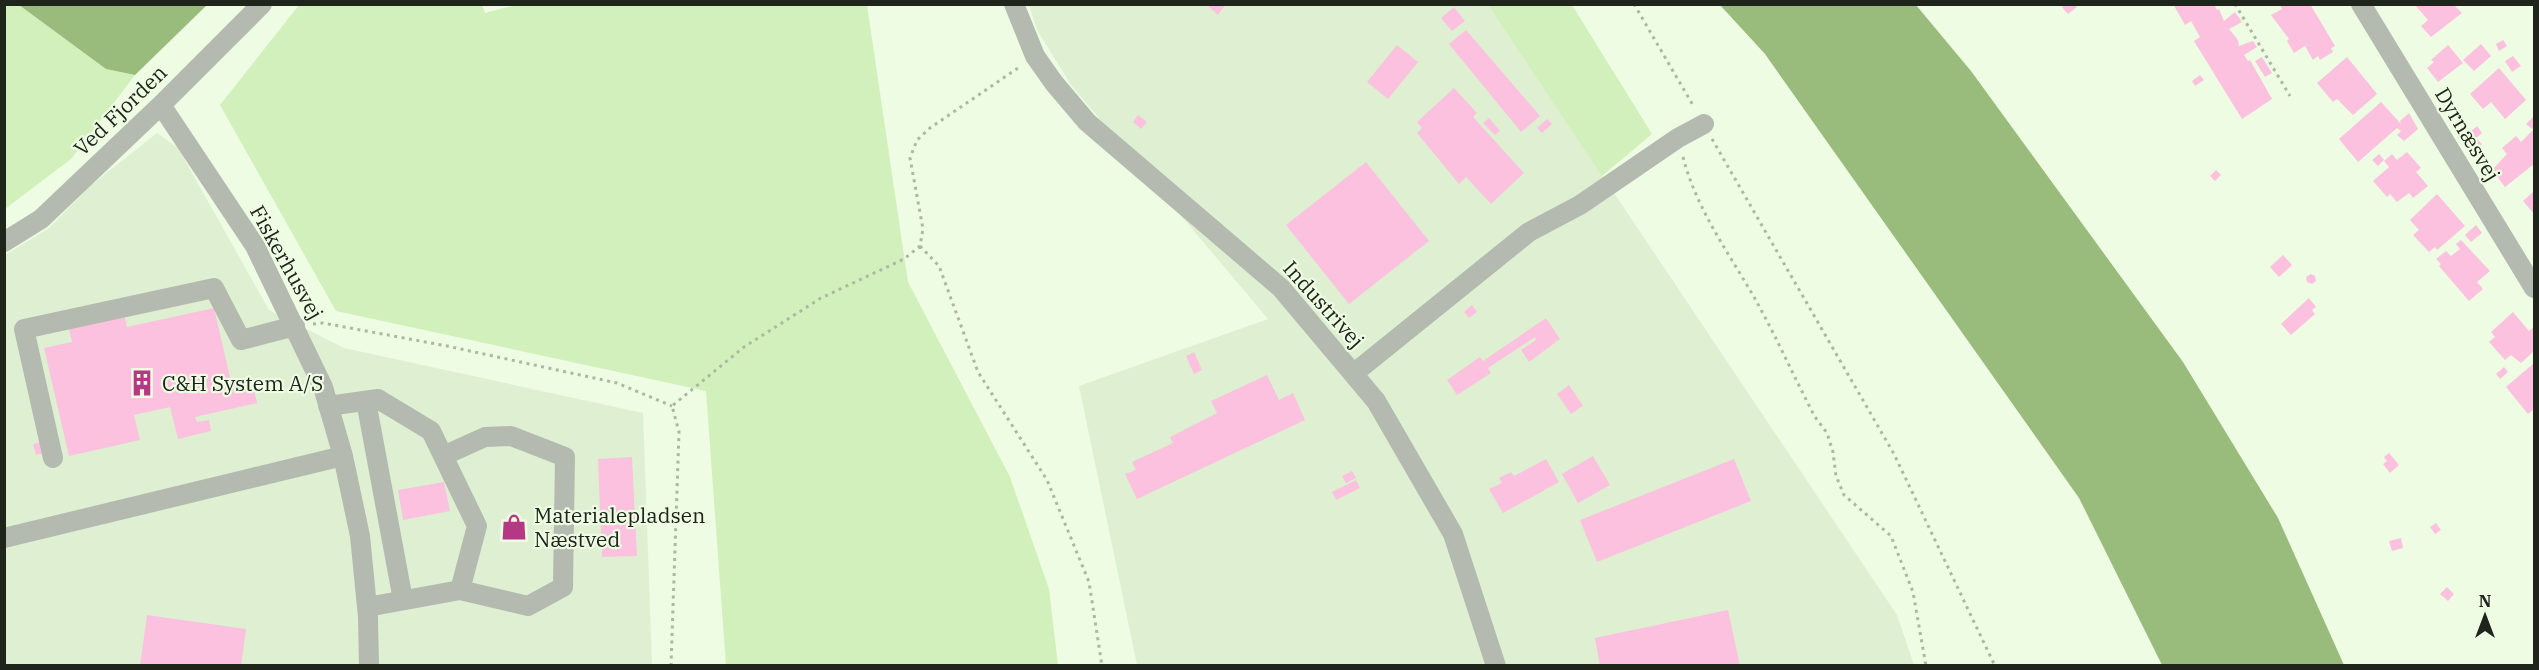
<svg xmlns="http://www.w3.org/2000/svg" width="2539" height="670" font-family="'IBM Plex Serif',serif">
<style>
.built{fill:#def0d1}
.green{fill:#d2f0bb}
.water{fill:#99bc7d}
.building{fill:#fbc1de}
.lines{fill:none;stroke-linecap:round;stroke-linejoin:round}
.path{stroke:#acb8a4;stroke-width:3;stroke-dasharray:3 4.5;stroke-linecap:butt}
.minor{stroke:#b4bab0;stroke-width:20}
.labels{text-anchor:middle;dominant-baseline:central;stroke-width:4.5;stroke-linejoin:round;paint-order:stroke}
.street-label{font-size:21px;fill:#20251c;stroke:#edfce3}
.poi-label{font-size:21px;fill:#20251c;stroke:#edfce3;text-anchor:start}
</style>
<rect width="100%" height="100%" fill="#edfce3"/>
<path class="built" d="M1029,5h459l409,610 17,50h-777l-58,-279 189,-67 -197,-234 -34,-55z
M157,133l21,15 91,162 75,38 299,65 9,252 -647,1v-411l44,-27 41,-42z"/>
<path class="green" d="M482,4l3,9 35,-9 347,1 41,277 102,195 39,112 9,76h-332l-20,-274 -370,-80 -116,-206 79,-100z
M5,5h14l87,64 29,6 -64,84 -66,50z
M1488,5h84l80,129 -50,42z"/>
<path class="water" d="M19,5h188l-72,70 -29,-6z
M1720,5h196l55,66 212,291 95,156 66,147h-182l-83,-167 -314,-444z"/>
<path class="building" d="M1206,4h20l-8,11z
M2065,4h9l3,3 -9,7 -6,-7z
M2173,4h41l3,6 2,-1 5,12 11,-9 7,10 -13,7 9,11 1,6 14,-5 4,6 -13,8 4,6 2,-1 22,39 -30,20 -48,-78 6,-4 -9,-16 -6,4z
M2279,4h31l25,42 -4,2 2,4 -13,8 -2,-4 -5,4 -8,-14 -11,7 -7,-12 2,-2 -18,-24 11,-6z
M2415,5h39l8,8 -31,24 -10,-11 7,-6z
M1454,7l11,14 -13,10 -11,-13z
M1466,30l74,86 -19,16 -72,-88z
M2503,40l4,6 -8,5 -3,-7z
M2481,44l10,12 -17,15 -11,-11z
M1397,45l21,17 -30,37 -21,-17z
M2448,45l15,18 -25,19 -11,-14 7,-6 -3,-2z
M2513,56l8,10 -9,6 -7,-11z
M2262,57l10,16 -7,4 -10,-16z
M2347,57l30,37 -24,21 -16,-16 -4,3 -16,-19z
M2499,68l27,32 -21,19 -14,-17 -8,7 -13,-15z
M2200,75l4,5 -9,6 -3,-5z
M1454,88l23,25 -4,4 51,56 -33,31 -25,-27 -7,7 -42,-51 5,-5 -5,-6z
M2381,102l20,22 -1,-3 9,-8 9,16 -14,12 -7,-6 4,-4 -4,-3 -39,34 -19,-23z
M1138,115l9,7 -6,7 -8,-7z
M2534,116v11l-2,2 -6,-5z
M1489,118l11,13 -5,4 -12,-12z
M1547,119l5,5 -10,9 -5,-5z
M2477,126l5,7 -6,5 6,6 -11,10 -13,-16 9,-8 2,3z
M2534,129v35l-29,23 -13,-17 15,-16 -5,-6 14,-12 5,6z
M2407,152l14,16 -5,4 12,14 -15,12 -4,-5 -12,9 -7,-8 -3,3 -14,-16 16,-14 -5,-6 8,-7 5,6z
M2379,154l5,6 -6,6 -6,-6z
M1366,162l63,79 -80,63 -63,-79z
M2216,170l5,5 -6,6 -5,-5z
M2534,191v23l-11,-13z
M2437,194l28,32 -28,24 -2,-3 -6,5 -16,-17 6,-5 -9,-10z
M2476,225l6,8 -11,9 -6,-7z
M2461,240l29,31 -13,11 6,7 -14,12 -30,-35 2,-2 -5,-5 10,-8 5,5 9,-7 -4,-5z
M2283,255l9,10 -13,12 -9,-10z
M2311,274l4,2 1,5 -4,3 -5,-2 -1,-5z
M2309,298l7,9 -4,3 3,4 -24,21 -10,-11z
M1472,305l5,7 -8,6 -5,-6z
M214,308l18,78 20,-5 5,22 -62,14 2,5 12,-2 2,11 -33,8 -8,-32 -36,8 6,25 -71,16 -25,-108 28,-6 -4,-16 56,-13 3,14z
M2513,312l16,19 5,-4v24l-13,12 -10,-8 -6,5 -16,-18 6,-5 -4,-5z
M1546,318l14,21 -31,23 -8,-12 15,-10 -1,-3 -47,31 3,5 -34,22 -10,-15 33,-23 3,4z
M1194,352l8,18 -8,4 -8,-18z
M2534,363v46l-6,5 -22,-27z
M2504,367l4,5 -8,7 -4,-5z
M1267,375l12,25 14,-7 12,27 -168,79 -12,-25 11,-4 -4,-8 41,-19 -3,-6 47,-24 -6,-12z
M1569,385l14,21 -12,8 -14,-20z
M41,442l3,11 -8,2 -3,-11z
M2389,453l10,12 -9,8 -7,-9 4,-3 -3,-4z
M1593,456l17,29 -32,18 -16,-29z
M632,457l5,99 -35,1 -4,-98z
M1546,459l13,23 -56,31 -14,-24 13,-6 -3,-5 12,-6 3,4z
M1734,459l17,42 -154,61 -17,-42z
M1352,471l4,7 -10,5 -4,-7z
M1356,480l4,8 -24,12 -4,-8z
M444,482l6,29 -47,9 -5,-30z
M2436,523l5,7 -6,4 -5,-7z
M2401,538l2,10 -11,3 -3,-10z
M2447,587l7,7 -6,7 -8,-7z
M1728,610l12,56h-140l-5,-28z
M147,615l99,14 -5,37h-101z"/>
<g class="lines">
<path class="path" d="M1634,4l60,103
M2235,4l55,92
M1712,139l182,315 101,212
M1683,157c13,51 45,95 71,140 22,39 40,80 61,120l12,16 6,19 3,24 8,19 47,41 22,56 13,74
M920,246l19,20 39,106 69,108 42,102 13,84
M313,324l10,-1 124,23 170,37 55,23
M671,666l8,-234 -7,-26 72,-59 77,-49 83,-39 16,-13 3,-17 -13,-71 7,-18 13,-12 91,-62"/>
<path class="minor" d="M1014,4l21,52 19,27 33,39 194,166 95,113 77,133 43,132
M2361,4l173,284
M161,105l94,141 68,141 20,69 17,80 8,81 1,49
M4,242l37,-23 120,-114 101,-101
M1353,374l176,-142 51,-27 98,-67 26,-14
M366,401l37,199
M328,406l50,-7 53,32 46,95 -17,64 -93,17
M443,456l42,-19 26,-1 54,21 -2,130 -35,19 -68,-16
M53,458l-29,-129 190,-41 27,52 54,-14
M4,538l339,-82"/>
</g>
<defs>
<g id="building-bare" transform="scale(2.07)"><path d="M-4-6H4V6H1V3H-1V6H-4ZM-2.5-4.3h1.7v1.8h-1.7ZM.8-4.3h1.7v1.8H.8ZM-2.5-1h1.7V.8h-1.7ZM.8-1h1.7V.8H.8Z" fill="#b63784" stroke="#edfce3" stroke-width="2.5" paint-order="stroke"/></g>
<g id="shop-bare" transform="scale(2.07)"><path d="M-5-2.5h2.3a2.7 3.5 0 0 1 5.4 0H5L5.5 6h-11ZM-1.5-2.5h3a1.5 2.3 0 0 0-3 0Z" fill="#b63784" stroke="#edfce3" stroke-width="2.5" paint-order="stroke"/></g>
</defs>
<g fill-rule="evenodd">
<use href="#building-bare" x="142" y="383"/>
<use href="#shop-bare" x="514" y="527"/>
</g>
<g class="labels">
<g class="street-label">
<text transform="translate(120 110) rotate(-44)">Ved Fjorden</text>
<text transform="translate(2468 134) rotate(59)">Dyrnæsvej</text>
<text transform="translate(287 262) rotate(61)">Fiskerhusvej</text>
<text transform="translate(1324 304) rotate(48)">Industrivej</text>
</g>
<g class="poi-label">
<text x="162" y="383">C&amp;H System A/S</text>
<text x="534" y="515">Materialepladsen<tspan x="534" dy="24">Næstved</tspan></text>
</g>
</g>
<rect width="2539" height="670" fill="none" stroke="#20251c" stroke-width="12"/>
<g transform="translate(2485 616)" stroke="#edfce3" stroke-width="4.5" paint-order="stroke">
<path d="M0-4.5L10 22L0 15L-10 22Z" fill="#20251c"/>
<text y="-9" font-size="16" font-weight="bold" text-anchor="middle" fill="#20251c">N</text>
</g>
</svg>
